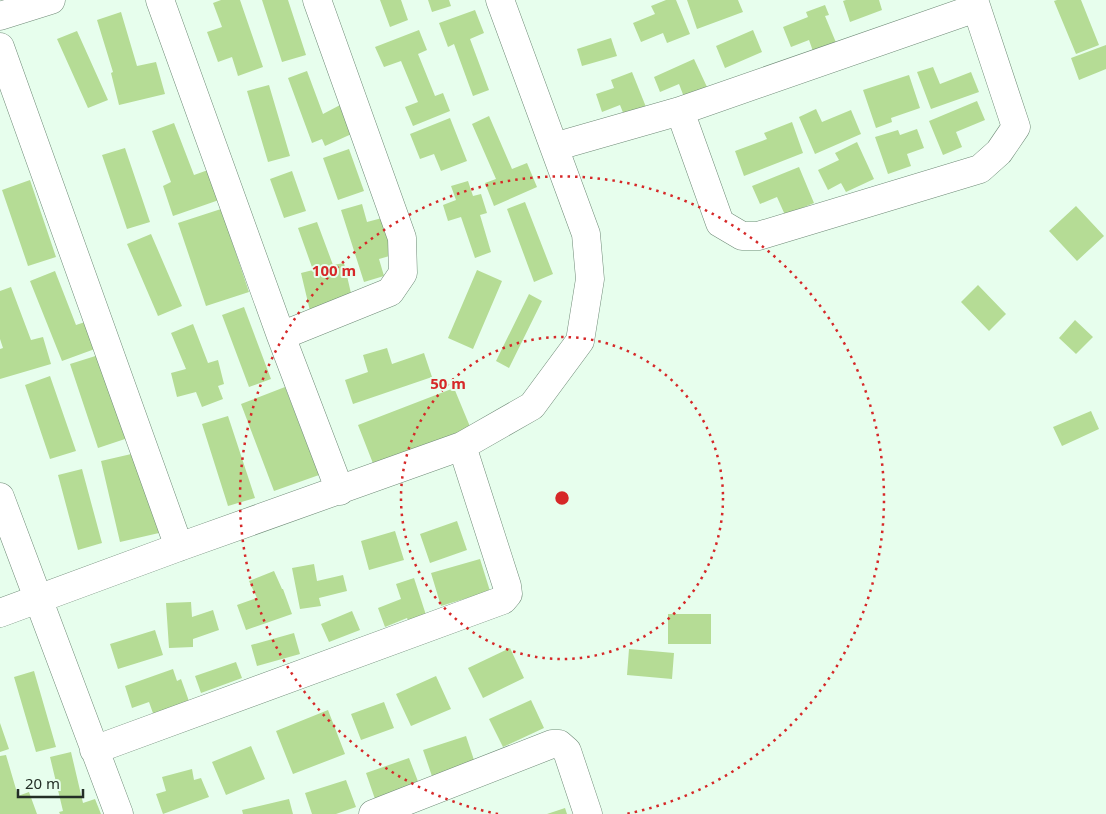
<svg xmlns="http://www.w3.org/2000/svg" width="1106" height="814" font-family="'Noto Sans',sans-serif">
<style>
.building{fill:#b5dc95}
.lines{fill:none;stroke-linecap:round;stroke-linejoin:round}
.minor-casing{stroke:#6f8a77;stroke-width:29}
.minor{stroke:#fff;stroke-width:28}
.ring{fill:none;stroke:#d62828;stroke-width:2.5;stroke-dasharray:2.5 5}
.centre{fill:#d62828;stroke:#e7feed;stroke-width:2.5}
.ring-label{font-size:15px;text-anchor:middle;font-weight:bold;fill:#d62828;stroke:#e7feed;stroke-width:4;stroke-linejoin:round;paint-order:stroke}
</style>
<rect width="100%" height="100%" fill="#e7feed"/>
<path class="building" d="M221,0h19l23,67 -25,9 -6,-19 -14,5 -11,-30 15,-5 -9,-24z
M262,0h26l18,55 -24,7z
M380,0h21l7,20 -18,7z
M428,0h21l2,6 -19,6z
M666,0h10l14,34 -23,9 -4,-10 -22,9 -8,-19 22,-9 -4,-8z
M687,0h51l5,12 -46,17z
M846,0h33l3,10 -32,12 -7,-21z
M1057,0h24l18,45 -23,9 -22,-53z
M825,5l4,10 -4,1 12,29 -23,9 -5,-14 -18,7 -8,-20 25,-10 -2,-5z
M475,10l9,23 -14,6 19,51 -16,6 -19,-52 -6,3 -9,-24z
M121,12l16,54 19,-4 9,32 -46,11 -8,-32 2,-1 -16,-52z
M419,30l8,20 -9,4 17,42 8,-3 7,18 -37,15 -8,-19 13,-5 -17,-41 -17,6 -9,-20z
M753,30l9,22 -37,16 -9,-22z
M77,31l31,69 -20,8 -31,-69z
M611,38l6,18 -35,10 -5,-17z
M1106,45v24l-27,11 -8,-22z
M694,59l13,28 -23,10 -5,-13 -19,8 -6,-15z
M933,67l7,17 31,-12 8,20 -48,17 -14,-37z
M307,71l16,43 19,-10 14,28 -31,14 -3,-7 -10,4 -24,-65z
M632,72l14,35 -22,8 -4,-10 -18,7 -6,-18 18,-6 -3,-8z
M909,75l11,33 -29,10 1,4 -16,6 -13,-38z
M269,85l21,71 -22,6 -21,-71z
M977,101l8,19 -29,12 6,15 -19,8 -14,-34z
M816,109l6,13 29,-12 10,24 -46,20 -16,-37z
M489,116l23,53 15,-6 10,24 -43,19 -9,-23 11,-4 -24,-55z
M450,118l17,43 -26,10 -7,-17 -14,5 -10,-25z
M792,122l11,31 -59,23 -9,-25 32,-12 -3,-6z
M174,123l20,52 14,-5 11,30 -46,16 -10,-30 8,-4 -19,-51z
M917,129l7,19 -17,6 4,12 -23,8 -13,-37 23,-7 2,5z
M857,142l17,37 -28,13 -5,-9 -13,7 -10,-20 21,-10 -4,-7z
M125,148l25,74 -23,7 -25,-74z
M349,149l15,42 -26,9 -15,-42z
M799,167l15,36 -29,12 -8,-18 -17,7 -8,-18z
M292,171l14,40 -22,7 -14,-39z
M30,180l26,77 -28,9 -26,-76z
M468,181l5,15 8,-2 6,19 -7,2 11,37 -16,6 -14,-41 -13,4 -5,-16 13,-5 -5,-14z
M525,202l28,72 -19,8 -27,-73z
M362,204l5,18 15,-4 11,37 -14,4 5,17 -20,6 -23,-72z
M1076,206l28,30 -27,25 -28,-30z
M221,209l28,83 -43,14 -28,-83z
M317,222l16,43 11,-2 9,39 -43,9 -9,-38 12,-3 -15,-42z
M151,234l31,72 -24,10 -31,-72z
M477,270l25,11 -29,68 -25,-11z
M55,271l21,54 18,-6 9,27 -41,15 -32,-80z
M978,285l28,29 -17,17 -28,-29z
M11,287l20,53 12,-3 8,27 -51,15v-30l3,-1 -3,-9v-48z
M529,294l13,7 -33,67 -13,-7z
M244,307l27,72 -22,8 -27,-72z
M1075,320l18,17 -17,17 -17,-16z
M193,324l15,39 10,-3 6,24 -6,2 5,13 -21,8 -6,-15 -19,5 -6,-24 15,-4 -15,-36z
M387,348l5,16 32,-11 8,24 -79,27 -8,-24 23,-8 -5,-17z
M105,353l26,84 -33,11 -28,-84z
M50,376l26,75 -26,8 -25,-74z
M285,387l34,88 -45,16 -33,-87z
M454,388l17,41 -97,37 -16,-41z
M1091,411l8,18 -37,17 -9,-19z
M228,416l27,82 -27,8 -26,-82z
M140,452l19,81 -39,9 -19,-81z
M82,469l20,74 -24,7 -20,-75z
M457,521l10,29 -37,13 -10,-29z
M395,531l9,29 -35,10 -8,-29z
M480,559l10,32 -49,15 -10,-33z
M314,564l3,17 26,-6 4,16 -28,7 2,8 -21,3 -8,-41z
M274,571l8,18h1l9,25 -46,16 -9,-25 20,-7 -8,-17z
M414,578l12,37 -18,5 -1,-2 -22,9 -7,-19 23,-9 -5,-15z
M191,602l1,15 21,-7 6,20 -26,9v8l-24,1 -3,-45z
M352,611l8,19 -31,12 -8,-18z
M668,614h43v30h-43z
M155,630l8,25 -45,14 -8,-25z
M294,633l6,21 -43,12 -6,-21z
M510,648l14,30 -41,20 -15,-30z
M629,649l45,4 -2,26 -45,-4z
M236,662l6,16 -41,15 -6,-17z
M173,669l4,12 4,-2 9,25 -36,12 -5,-14 -17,6 -7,-22z
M34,671l22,76 -20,5 -22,-75z
M436,676l15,33 -40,17 -15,-32z
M531,700l13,28 -41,19 -14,-28z
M384,702l10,26 -33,12 -10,-26z
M328,710l17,44 -52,20 -17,-43z
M0,723l9,26 -9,3z
M466,736l11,33 -43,13 -11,-32z
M251,746l14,33 -39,16 -14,-33z
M71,752l12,51 12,-4 6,15h-41l-1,-2 4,-1 -13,-54z
M6,755l12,41 11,-4 8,22h-37v-58z
M409,758l10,26 -44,15 -9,-26z
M192,769l2,11 7,-2 8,19 -46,17 -7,-20 10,-3 -4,-14z
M346,780l10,27 -20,7h-24l-7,-21z
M289,799l4,15h-50l-1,-4z
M565,808l2,6h-20z"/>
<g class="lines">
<g class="minor-casing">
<path id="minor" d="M160,0l121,336 59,155
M0,16l51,-16
M0,47l179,500
M680,111l40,112 22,13h16l222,-67 19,-17 17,-25 -42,-127
M554,147l126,-36 296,-103
M281,336l109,-44 13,-19 -1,-35 -85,-238
M0,497l119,317
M0,613l179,-66 283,-101 70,-40 48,-65 10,-62 -4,-45 -86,-234
M94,750l409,-150 5,-6 -1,-8 -45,-140
M373,814l179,-70h7l8,7 21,63"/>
</g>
<use href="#minor" class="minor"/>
</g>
<g class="ring">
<circle cx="562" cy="498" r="161"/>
<path d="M498 814A322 322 0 1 1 626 814"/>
</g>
<circle cx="562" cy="498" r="8" class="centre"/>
<g class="ring-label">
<text x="334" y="276">100 m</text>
<text x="448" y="389">50 m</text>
</g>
<path d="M18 789v8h65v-8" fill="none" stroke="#232e26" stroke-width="2.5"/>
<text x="25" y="789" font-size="15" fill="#232e26" stroke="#e7feed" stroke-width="4" paint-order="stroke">20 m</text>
</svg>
